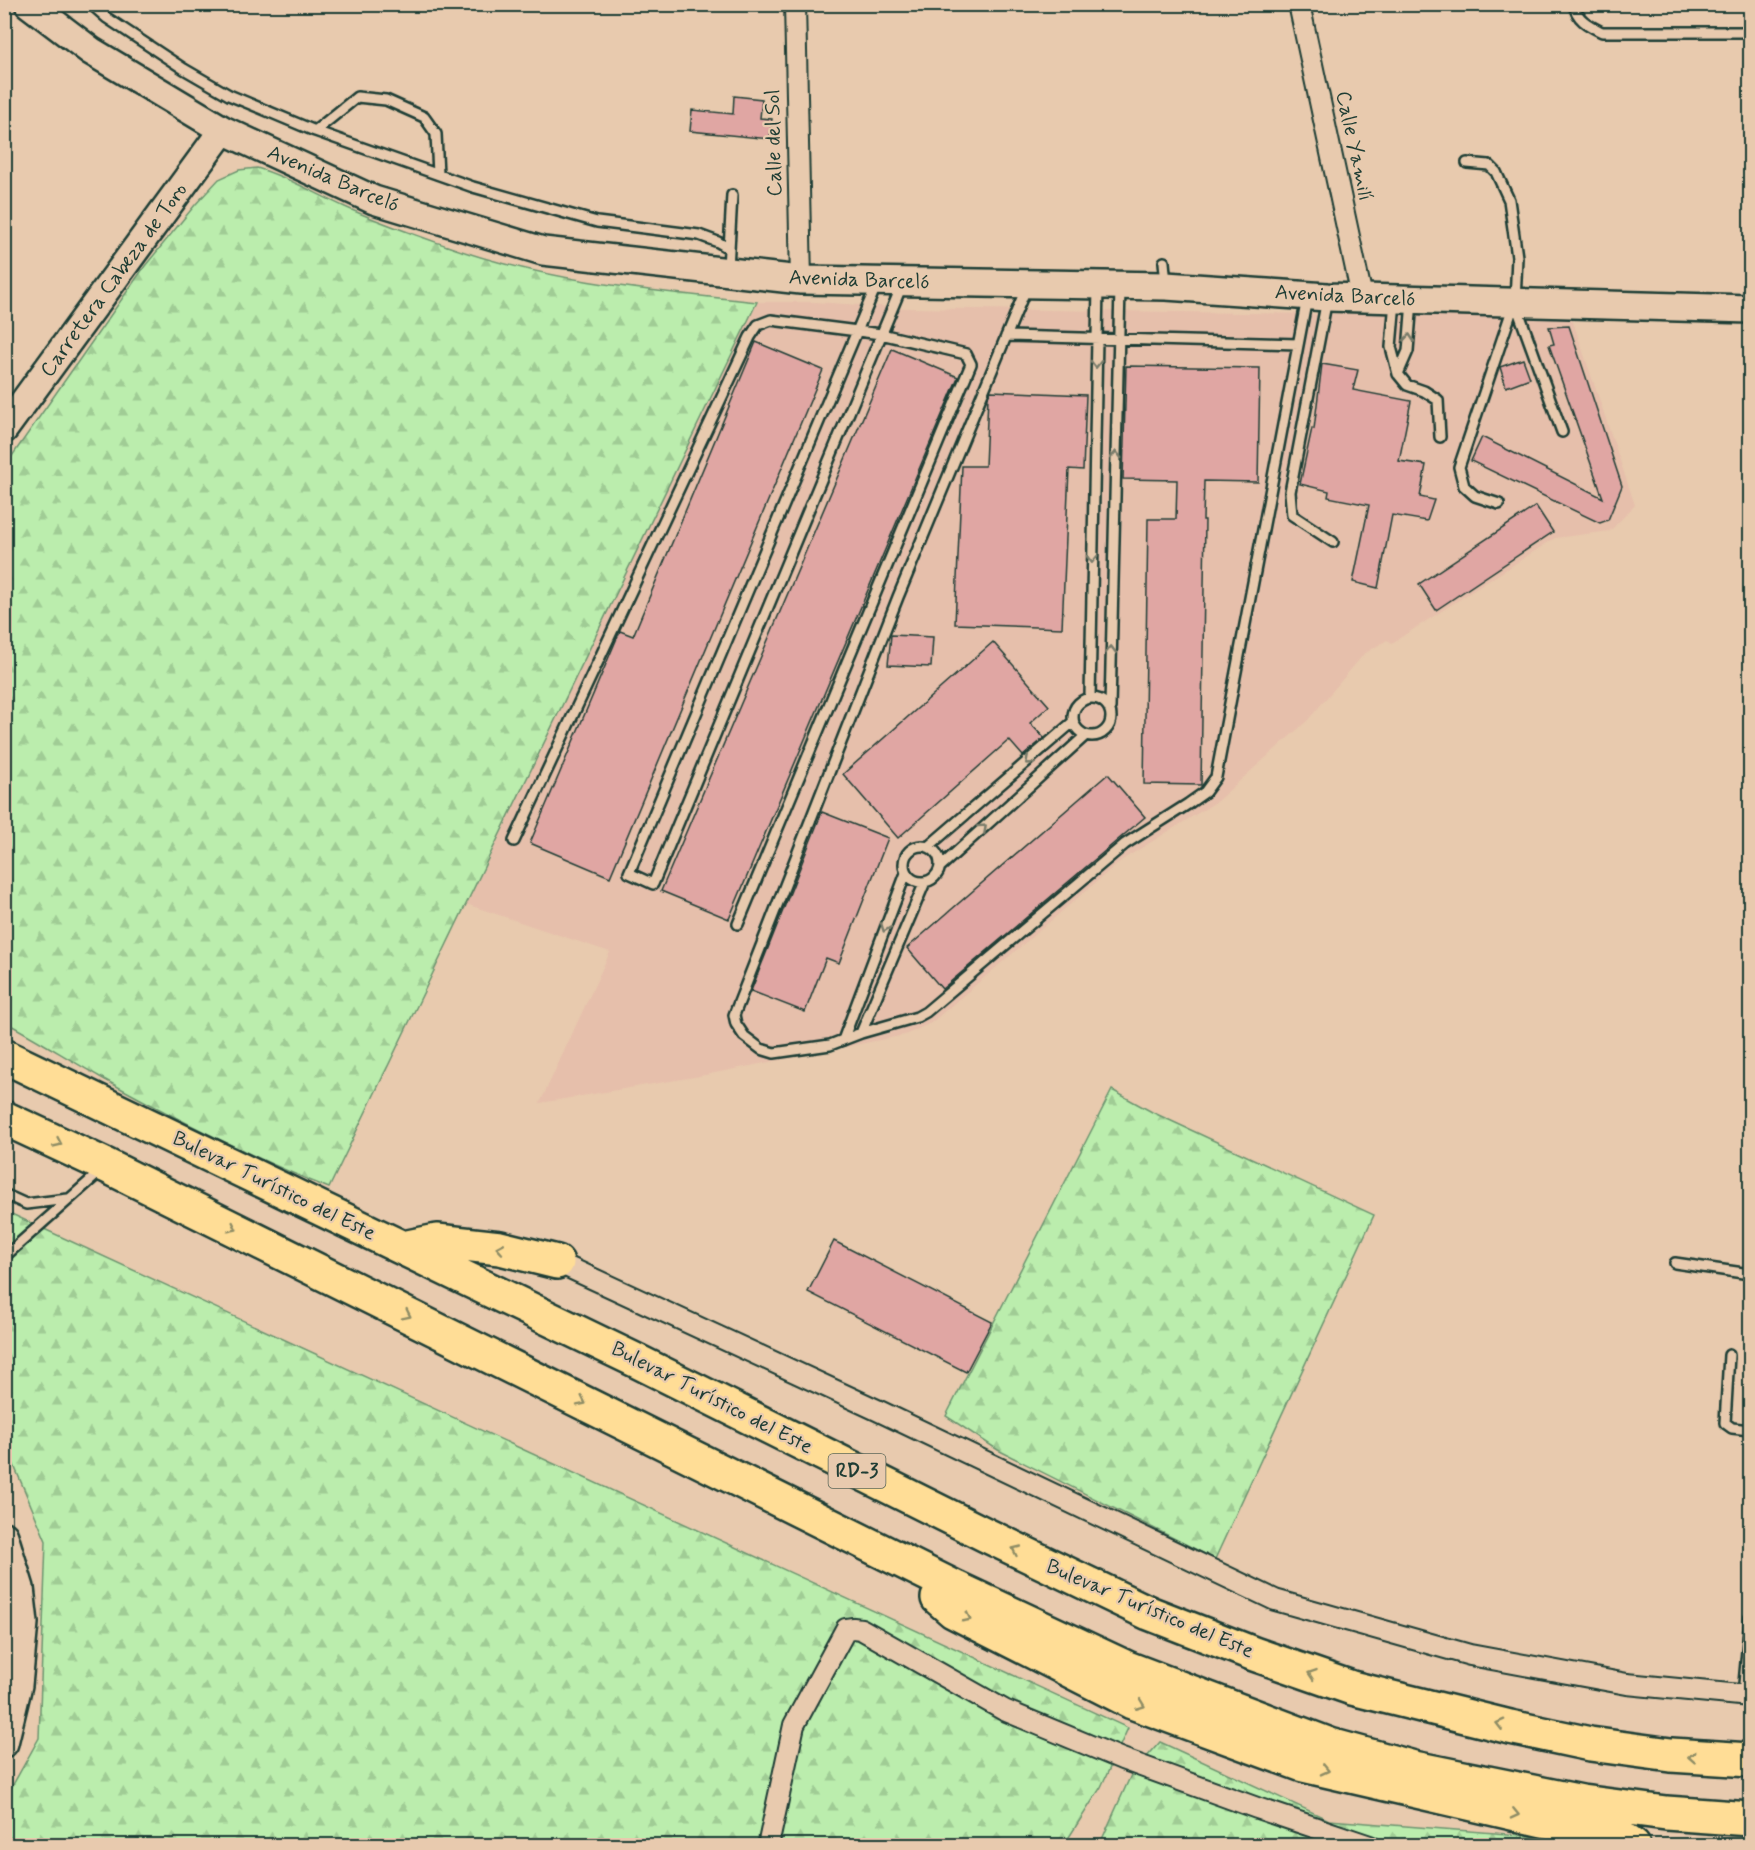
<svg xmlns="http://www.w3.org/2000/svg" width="1755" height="1850" font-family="Mynerve,sans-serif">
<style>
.built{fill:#e6bfab}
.forest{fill:url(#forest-firs);stroke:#6d9570;stroke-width:1.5}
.building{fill:#e0a6a3;stroke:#1f3d34;stroke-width:1.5}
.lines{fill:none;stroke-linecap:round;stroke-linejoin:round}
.lane-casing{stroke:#1f3d34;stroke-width:14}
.street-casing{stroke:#1f3d34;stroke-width:24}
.secondary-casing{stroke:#1f3d34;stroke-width:32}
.highway-casing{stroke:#1f3d34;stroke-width:38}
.lane{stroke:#e8caae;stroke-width:9}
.street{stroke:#e8caae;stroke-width:20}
.secondary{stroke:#e8caae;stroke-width:27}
.highway{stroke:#ffdd96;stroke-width:33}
.oneway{stroke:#797c6b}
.oneway2{stroke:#8f8d65}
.labels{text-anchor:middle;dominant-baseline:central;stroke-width:4.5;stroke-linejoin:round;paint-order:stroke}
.shield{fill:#e8caae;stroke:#5b6759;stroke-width:1.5}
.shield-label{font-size:20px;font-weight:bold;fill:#1f3d34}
.street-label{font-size:21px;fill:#1f3d34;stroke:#e8caae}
</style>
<defs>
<pattern id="forest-firs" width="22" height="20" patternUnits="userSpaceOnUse" patternTransform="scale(1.5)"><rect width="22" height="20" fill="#bbedad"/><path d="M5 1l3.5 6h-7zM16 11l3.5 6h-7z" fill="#a0cc95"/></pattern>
</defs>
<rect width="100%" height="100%" fill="#e8caae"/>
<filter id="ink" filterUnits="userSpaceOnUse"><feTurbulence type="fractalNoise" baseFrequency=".0167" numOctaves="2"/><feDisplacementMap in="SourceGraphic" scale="12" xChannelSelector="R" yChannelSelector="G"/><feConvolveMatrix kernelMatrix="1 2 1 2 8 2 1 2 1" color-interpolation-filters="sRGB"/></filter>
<g filter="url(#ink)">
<path class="built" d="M757,302h57l93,6 406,6 194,-3 64,5 64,189 -25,26 -55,7 -163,105 -5,-3 -23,14 -57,67 -91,81 -94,58 -191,163 -26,12 -205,41 -160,27 70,-151 -144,-48z"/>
<path class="forest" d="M257,168c31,9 59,26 88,39 33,15 68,27 102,39 100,36 206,45 310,56l-428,886c-79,-31 -155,-70 -229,-111 -32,-18 -63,-38 -95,-55v-556l140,-200 50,-61 24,-26 20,-9z
M1112,1090l40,22 222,103 -159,344 -217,-109 -52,-34z
M5,1211l1123,517 -27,59 -37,58 -1059,1v-47l34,-61 7,-197 -41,-97z
M1160,1742l169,78 320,25 -550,1 32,-71z"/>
<path class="building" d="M734,96l28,3 -2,19 12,1 -2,20 -80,-8 2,-21 41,4z
M1569,326l53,160 -14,34 -8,3 -129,-62 11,-24 121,61 -54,-153 5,-1 -5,-17z
M756,342l67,28 -213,507 -80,-34 90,-212 13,5z
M892,349l66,28 -229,542 -68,-28z
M1523,359l7,19 -24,9 -6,-20z
M1322,364l36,6 -5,20 58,11 -12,60 27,4 -6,32 14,3 -7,21 -35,-6 -14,73 -25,-6 16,-77 -41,-8 1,-6 -29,-7 12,-56 2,1z
M1126,366l134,2 -2,114 -54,-1 -1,39h2l-4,265 -57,-1 4,-265h28l1,-39 -54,-1z
M991,391l95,4 -3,75 -14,-1 -7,159 -107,-4 7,-158h23l3,-69z
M1536,506l17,26 -117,78 -17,-26z
M891,635l42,2 -2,30 -43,-2z
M993,642l56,64 -19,17 14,15 -21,18 -14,-16 -111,98 -55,-64z
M1108,774l37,43 -203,172 -35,-41z
M822,812l66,26 -49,125 -13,-5 -21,54 -54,-21z
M834,1241l158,81 -26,50 -158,-80z"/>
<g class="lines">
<g class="lane-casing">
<path id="lane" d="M91,4l16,14 77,51 45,26 86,36 158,56 124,35 102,13 19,7 10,6
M1574,4c2,16 16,22 28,28h148
M315,131l42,-34 29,3 38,17 12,17 2,40
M1467,163l22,2 7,7 13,28 8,57 -2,45 47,130
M1164,262l2,22
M728,268l4,-73
M876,286l-247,587 24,11 249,-599
M1027,286l-129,311 -164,418 2,9 8,12 17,13 13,4 56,-8 31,-12 56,-16 9,-5 199,-168 63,-40 17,-12 11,-15 91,-479
M1327,299l-37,193 2,23 41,27
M1395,301l-4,46 7,27 9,11 17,6 14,9 2,37
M1006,336l292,8
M1398,374l10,-23 4,-50
M1499,504l-24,-8 -11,-10 -5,-19 55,-163
M1090,697l8,-410
M1073 717a19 19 0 1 1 38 0a19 19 0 1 1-38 0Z
M1110,708l10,-420
M514,841l236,-504 8,-12 13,-5 110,14 85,20 5,10 -233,560
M904 864a18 18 0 1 1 36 0a18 18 0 1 1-36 0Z
M929,846l144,-124
M940,867l146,-132
M861,1033l64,-151
M843,1040l63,-167
M4,1194l22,10 42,-5
M4,1257l97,-86
M1675,1263l75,11
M1729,1355l-4,68 7,5 18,2
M1743,1695l7,-77"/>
</g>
<g class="street-casing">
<path id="street" d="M795,4l6,276
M1299,4l63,293
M557,1262l320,148 398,190 195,55 157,29 123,12
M768,1846l26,-121 52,-96 7,-1 8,1 143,81 118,49 135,49 113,38"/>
</g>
<g class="secondary-casing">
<path id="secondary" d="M29,4l62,47 132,79 151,70 169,51 258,29 365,6 161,11 423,12
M4,429l219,-299
M4,1536l16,52 4,35 -6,62 -14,58"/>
</g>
<g class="highway-casing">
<path id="highway" d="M4,1056l629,303 353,176 163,78 105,41 98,34 158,39 80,17 81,11 79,5
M4,1118l103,48 849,422 171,80 203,77 84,23 168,34 84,11 84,6
M403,1248l34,-7 63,7 57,14
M938,1598l15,13 179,91 171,63 305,70 15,4 10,7"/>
</g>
<use href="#lane" class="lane"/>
<use href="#street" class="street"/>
<use href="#secondary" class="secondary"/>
<use href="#highway" class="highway"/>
</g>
<defs><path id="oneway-chevron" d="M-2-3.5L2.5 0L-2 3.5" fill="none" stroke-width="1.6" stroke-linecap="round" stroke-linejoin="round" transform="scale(1.5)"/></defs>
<g class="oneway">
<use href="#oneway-chevron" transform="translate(1409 338) rotate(-85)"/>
<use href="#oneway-chevron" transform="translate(1096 364) rotate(91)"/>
<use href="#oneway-chevron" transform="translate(1116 455) rotate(-89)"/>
<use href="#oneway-chevron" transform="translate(1092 559) rotate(91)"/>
<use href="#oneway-chevron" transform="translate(1111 650) rotate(-89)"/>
<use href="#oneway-chevron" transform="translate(1029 761) rotate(139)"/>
<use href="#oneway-chevron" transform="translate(983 828) rotate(-42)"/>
<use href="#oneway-chevron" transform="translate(885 928) rotate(111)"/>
</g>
<g class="oneway2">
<use href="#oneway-chevron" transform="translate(58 1143) rotate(25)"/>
<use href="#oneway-chevron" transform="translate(233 1228) rotate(26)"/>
<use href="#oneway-chevron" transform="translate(500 1248) rotate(-170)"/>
<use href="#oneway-chevron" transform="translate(407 1315) rotate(26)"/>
<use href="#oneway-chevron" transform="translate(582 1402) rotate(26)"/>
<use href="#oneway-chevron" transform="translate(1016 1550) rotate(-155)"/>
<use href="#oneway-chevron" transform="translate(967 1618) rotate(27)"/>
<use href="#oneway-chevron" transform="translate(1312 1674) rotate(-161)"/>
<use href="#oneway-chevron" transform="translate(1141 1705) rotate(21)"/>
<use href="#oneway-chevron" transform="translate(1500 1724) rotate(-166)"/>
<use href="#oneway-chevron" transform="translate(1692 1757) rotate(-176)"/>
<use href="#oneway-chevron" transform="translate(1325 1770) rotate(13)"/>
<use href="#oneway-chevron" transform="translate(1515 1814) rotate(13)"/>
</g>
</g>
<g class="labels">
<rect class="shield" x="828.5" y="1454" width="57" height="34" rx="4.5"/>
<g class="shield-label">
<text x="857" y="1471">RD-3</text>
</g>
<g class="street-label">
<text transform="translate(774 143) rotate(-91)">Calle del Sol</text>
<text transform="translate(1354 146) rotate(78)">Calle Yamilí</text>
<text transform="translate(333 179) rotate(23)">Avenida Barceló</text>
<text transform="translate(114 280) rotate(-54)">Carretera Cabeza de Toro</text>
<text transform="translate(859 280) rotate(2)">Avenida Barceló</text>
<text transform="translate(1345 296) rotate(3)">Avenida Barceló</text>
<text transform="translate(274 1186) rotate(26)">Bulevar Turístico del Este</text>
<text transform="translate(712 1398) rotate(27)">Bulevar Turístico del Este</text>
<text transform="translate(1150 1609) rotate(23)">Bulevar Turístico del Este</text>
</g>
</g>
<rect width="1755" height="1850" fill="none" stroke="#e8caae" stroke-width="24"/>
<rect x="12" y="12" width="1731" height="1826" fill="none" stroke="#1f3d34" stroke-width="2" filter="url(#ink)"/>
</svg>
